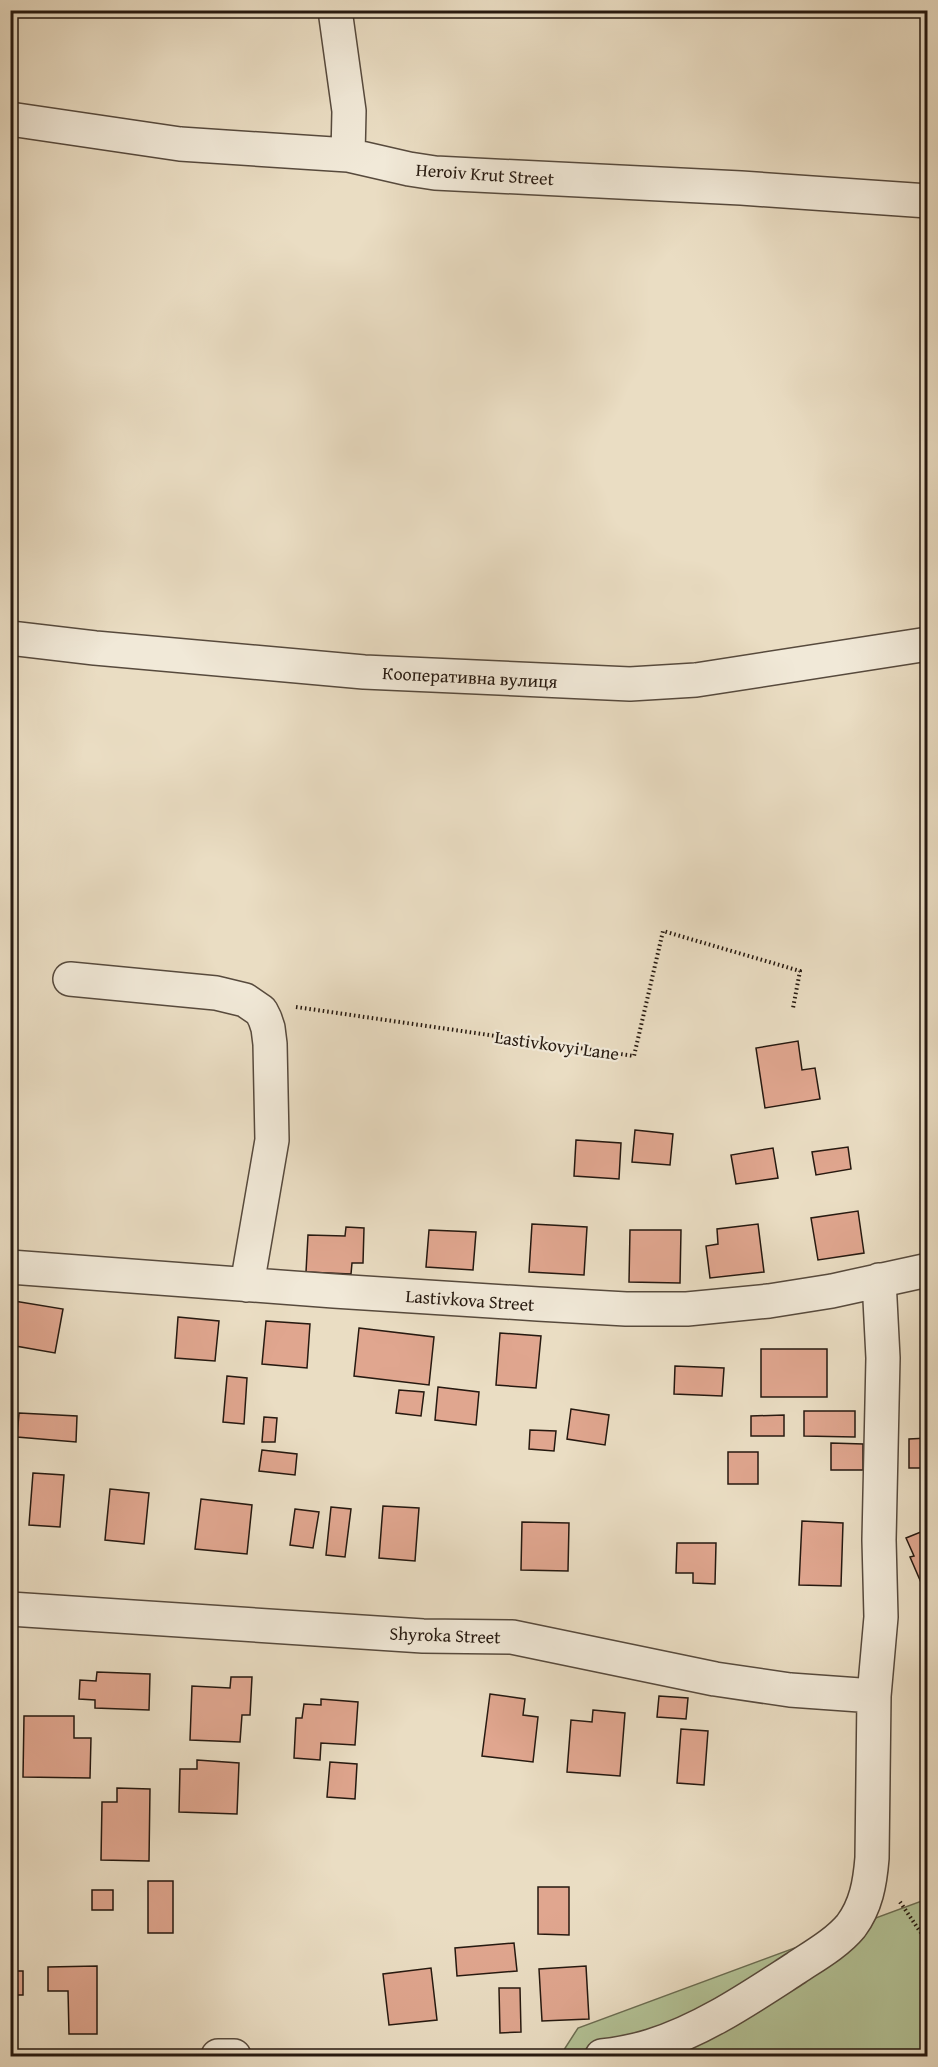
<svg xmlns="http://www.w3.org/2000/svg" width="938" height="2067" font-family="'Gentium Book Plus',serif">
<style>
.green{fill:#b3c296;stroke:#6c6e53;stroke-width:1.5}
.building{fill:#e0a68f;stroke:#261910;stroke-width:1.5}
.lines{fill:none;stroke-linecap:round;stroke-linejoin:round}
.street-casing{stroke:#574a3d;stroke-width:36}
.path{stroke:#261910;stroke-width:4;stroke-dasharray:1.5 3;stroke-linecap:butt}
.street{stroke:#f1e9d8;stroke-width:33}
.labels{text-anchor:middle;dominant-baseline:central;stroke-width:4.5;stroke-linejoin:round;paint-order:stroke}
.street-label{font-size:18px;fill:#261910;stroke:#f1e9d8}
</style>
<rect width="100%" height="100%" fill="#eaddc3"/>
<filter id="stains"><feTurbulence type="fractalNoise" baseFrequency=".00333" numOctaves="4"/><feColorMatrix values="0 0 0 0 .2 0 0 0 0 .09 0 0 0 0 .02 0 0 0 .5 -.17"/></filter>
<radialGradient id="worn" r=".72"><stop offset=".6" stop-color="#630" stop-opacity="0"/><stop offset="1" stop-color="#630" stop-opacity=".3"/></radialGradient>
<path class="green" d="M927,1899v157h-367l18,-28z"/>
<path class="building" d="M798,1041l4,29 13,-2 5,31 -55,9 -9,-60z
M923,1083h5v25l-4,1z
M635,1130l38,4 -3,31 -38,-3z
M576,1140l45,3 -2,36 -45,-3z
M848,1147l3,22 -35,6 -4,-23z
M773,1148l5,30 -42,6 -5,-29z
M858,1211l6,42 -46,7 -7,-42z
M532,1224l55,3 -3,48 -55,-3z
M758,1224l6,48 -54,6 -4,-32 12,-2 -1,-15z
M346,1227l18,1 -1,35h-11l-1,11 -45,-2 2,-37 37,1z
M429,1230l47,2 -3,38 -47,-3z
M630,1230h51l-1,53 -51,-1z
M14,1301l49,8 -8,44 -45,-8v-22z
M178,1317l41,4 -4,40 -40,-3z
M266,1321l44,3 -3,44 -45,-4z
M359,1328l75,9 -5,48 -75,-9z
M500,1333l41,3 -5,52 -40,-3z
M761,1349h66v48h-66z
M923,1350h5v84h-3z
M675,1366l49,2 -2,28 -48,-2z
M227,1376l20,2 -3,46 -21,-2z
M438,1387l41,5 -3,33 -41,-5z
M399,1390l25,2 -3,24 -25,-3z
M571,1409l38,6 -4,30 -38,-6z
M804,1411h51v26l-51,-1z
M19,1413l58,3 -1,26 -59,-5z
M784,1415v21h-33v-20z
M264,1417l13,1 -2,24h-13z
M530,1430l26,1 -2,20 -25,-2z
M928,1438v30h-19v-29z
M831,1443l32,1v26h-32z
M262,1450l35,4 -2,21 -36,-4z
M728,1452h30v32h-30z
M33,1473l31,2 -4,52 -31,-2z
M110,1489l39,4 -5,51 -39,-4z
M201,1499l51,6 -5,49 -52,-5z
M383,1506l36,2 -4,53 -36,-3z
M331,1507l20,2 -6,48 -19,-2z
M295,1509l24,3 -6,36 -23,-3z
M802,1521l41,2 -2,63 -42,-1z
M522,1522l47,1 -1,48 -47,-1z
M928,1529v64l-2,1 -16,-37 4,-1 -8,-18z
M677,1543h39l-1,41 -22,-1v-10h-17z
M97,1672l53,2 -1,36 -54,-2v-8l-16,-1 1,-19 16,1z
M231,1677h21l-2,38h-8l-2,27 -50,-2 2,-54 38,2z
M490,1694l35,5 -2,16 15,2 -5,45 -51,-6z
M659,1696l29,2 -2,21 -29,-2z
M321,1699l37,3 -3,43 -34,-2 -1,17 -26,-2 2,-40h6l2,-14 17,1z
M593,1710l32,3 -5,63 -53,-4 4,-52 21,2z
M24,1716h50v22h17l-1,40 -67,-1z
M681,1729l27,2 -4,54 -27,-2z
M197,1760l42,3 -2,51 -58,-2 1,-43h17z
M330,1762l27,2 -2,35 -28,-2z
M117,1788l33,1 -1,72 -48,-1 1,-58h15z
M148,1881h25v52h-25z
M538,1887h31v48l-31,-1z
M92,1890h21v20h-21z
M514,1943l3,28 -60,5 -2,-28z
M97,1966v68h-28l-1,-43h-20v-24z
M586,1966l3,53 -47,2 -3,-52z
M431,1968l6,52 -48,5 -6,-51z
M10,1971h13v24h-13z
M499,1988h21l1,44 -21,1z"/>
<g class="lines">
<g class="street-casing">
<path id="street" d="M335,10l14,101 -1,44
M10,119l170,25 168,11 61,14 26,4 306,15 187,13
M10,638l85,10 269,24 266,12 66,-4 232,-36
M70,979l146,14 29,7 16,11 4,8 3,9 2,16 2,96 -25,145
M10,1267l324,24 204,13 88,5h61l82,-8 63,-10 96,-21
M10,1609l413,27 89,1 203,42 75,11 84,6
M218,2056h16
M602,2056c17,-2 33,-5 49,-10 52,-16 100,-49 145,-78 18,-12 41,-25 55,-42 15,-20 19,-43 21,-68l2,-162 7,-79 -2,-77 4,-182 -4,-78"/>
</g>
<path class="path" d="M296,1007l338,49 29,-125 137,40 -7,37
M900,1902l28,41"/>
<use href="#street" class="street"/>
</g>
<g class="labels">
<g class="street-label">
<text transform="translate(485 174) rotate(4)">Heroiv Krut Street</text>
<text transform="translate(470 677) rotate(3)">Кооперативна вулиця</text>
<text transform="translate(557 1045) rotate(8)">Lastivkovyi Lane</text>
<text transform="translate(470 1300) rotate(4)">Lastivkova Street</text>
<text transform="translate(445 1635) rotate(2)">Shyroka Street</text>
</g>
</g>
<rect width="938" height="2067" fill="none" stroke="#eaddc3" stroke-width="36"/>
<rect x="12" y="12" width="914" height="2043" fill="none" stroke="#261910" stroke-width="3"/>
<rect x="18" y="18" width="902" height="2031" fill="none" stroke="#261910" stroke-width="1.5"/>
<rect width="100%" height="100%" filter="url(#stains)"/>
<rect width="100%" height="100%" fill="url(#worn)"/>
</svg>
